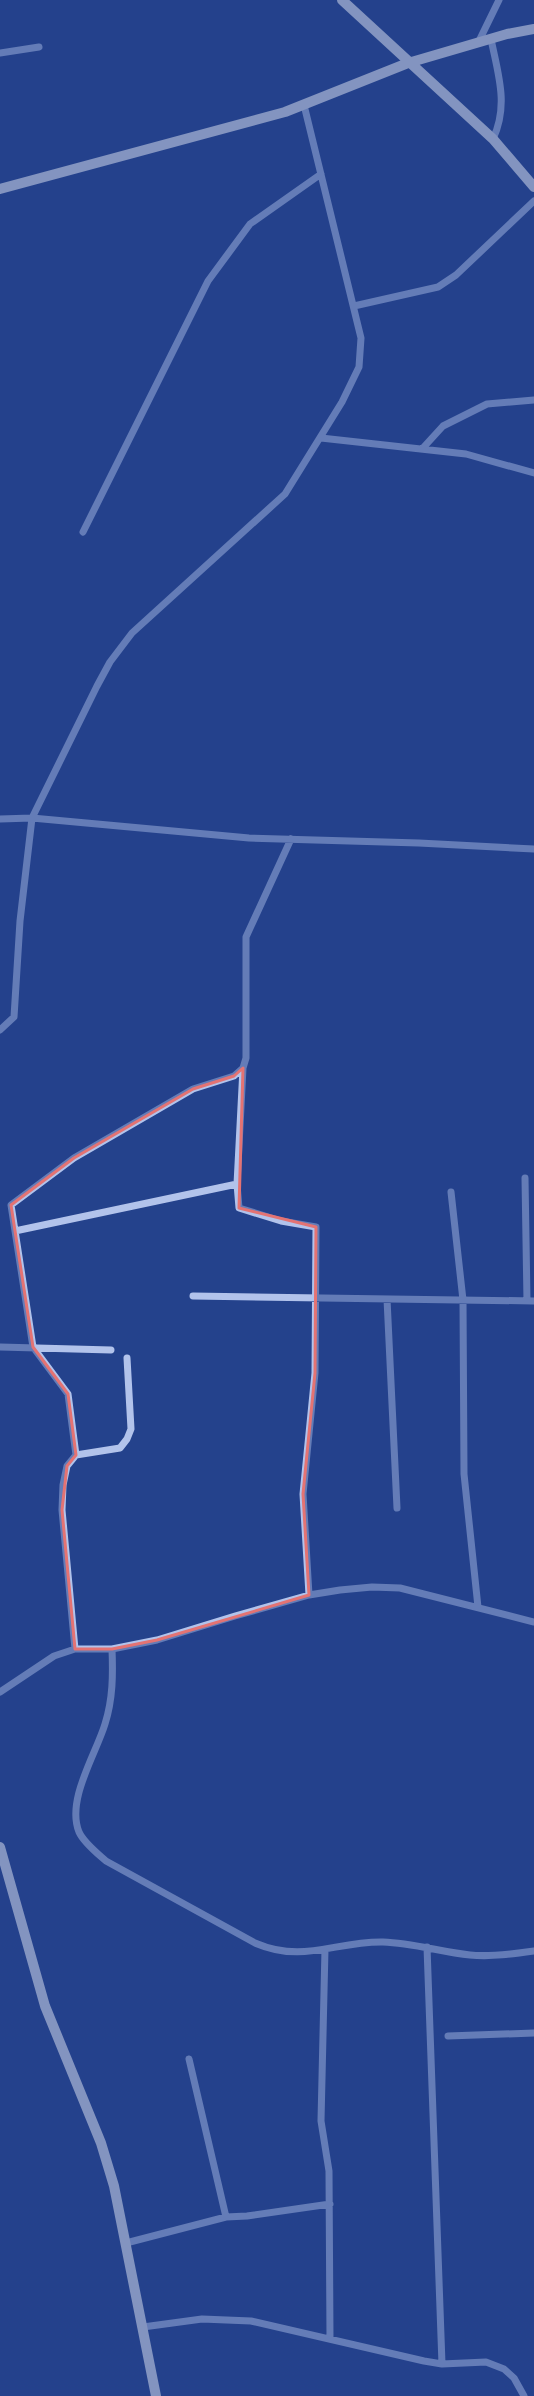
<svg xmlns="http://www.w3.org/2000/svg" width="534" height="2396" font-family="Commissioner,sans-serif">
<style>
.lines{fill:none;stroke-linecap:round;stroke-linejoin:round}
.minor{stroke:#b2c3eb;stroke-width:7}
.major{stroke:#f6f8fe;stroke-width:10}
.marked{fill:none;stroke:#e47373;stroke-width:3;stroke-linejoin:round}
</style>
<rect width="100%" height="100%" fill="#24428c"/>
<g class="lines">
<path class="minor" d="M491,39c7,35 18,66 2,100
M478,43l21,-43
M0,53l39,-6
M354,306l84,-19 18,-12 78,-74
M321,438l145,16 68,19
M422,449l21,-23 44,-22 47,-4
M83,532l125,-251 42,-57 71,-50
M0,819l32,-1 217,20 170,5 115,6
M0,1030l14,-13 6,-96 12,-103 65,-132 13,-24 22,-29 153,-139 57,-92 17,-35 2,-29 -57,-233
M243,1068l-6,116 2,24 42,13 35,6 -1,146 -12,121 6,101
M525,1178l2,123
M451,1192l12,108 1,174 14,133
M15,1231l222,-47
M193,1296l341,5
M387,1299l10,209
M0,1347l111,3
M76,1455l-8,-61 -35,-47 -22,-142 63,-47 119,-69 41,-13 9,-8 3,-10v-121l45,-98
M75,1649l-13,-139 1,-25 4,-19 9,-11 44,-7 7,-9 4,-10 -4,-71
M112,1649c1,25 1,50 -7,75 -9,30 -39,76 -26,108 5,11 18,21 27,29l149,82c49,21 80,-2 128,-1 30,1 58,10 87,13 21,2 43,-1 64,-4
M0,1692l54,-36 21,-7h37l45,-9 78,-24 74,-21 31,-5 32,-3 28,1 134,34
M427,1947l15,417
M325,1949l-4,172 8,50 1,167
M448,2036l86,-3
M189,2059l37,158
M126,2243l100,-26 21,-1 83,-12
M143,2327l59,-8 49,2 173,40 18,3 44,-2 18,7 10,9 10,18"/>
<path class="major" d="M342,0l151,139 41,48
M0,189l285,-77 123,-49 99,-29 27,-5
M0,1847l45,159 56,137 13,43 42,210"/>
</g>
<path d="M0 0H534V2396H0ZM243,1068l-4,140 77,19 -1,146 -12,121 6,101 -152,45 -45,9h-37l-13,-139 5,-44 9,-11 -8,-61 -35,-47 -22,-142 63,-47 119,-69 41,-13z" fill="#24428c" fill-opacity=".55" fill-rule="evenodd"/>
<path class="marked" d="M243,1068l-4,140 77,19 -1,146 -12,121 6,101 -152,45 -45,9h-37l-13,-139 5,-44 9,-11 -8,-61 -35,-47 -22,-142 63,-47 119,-69 41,-13z"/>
</svg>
